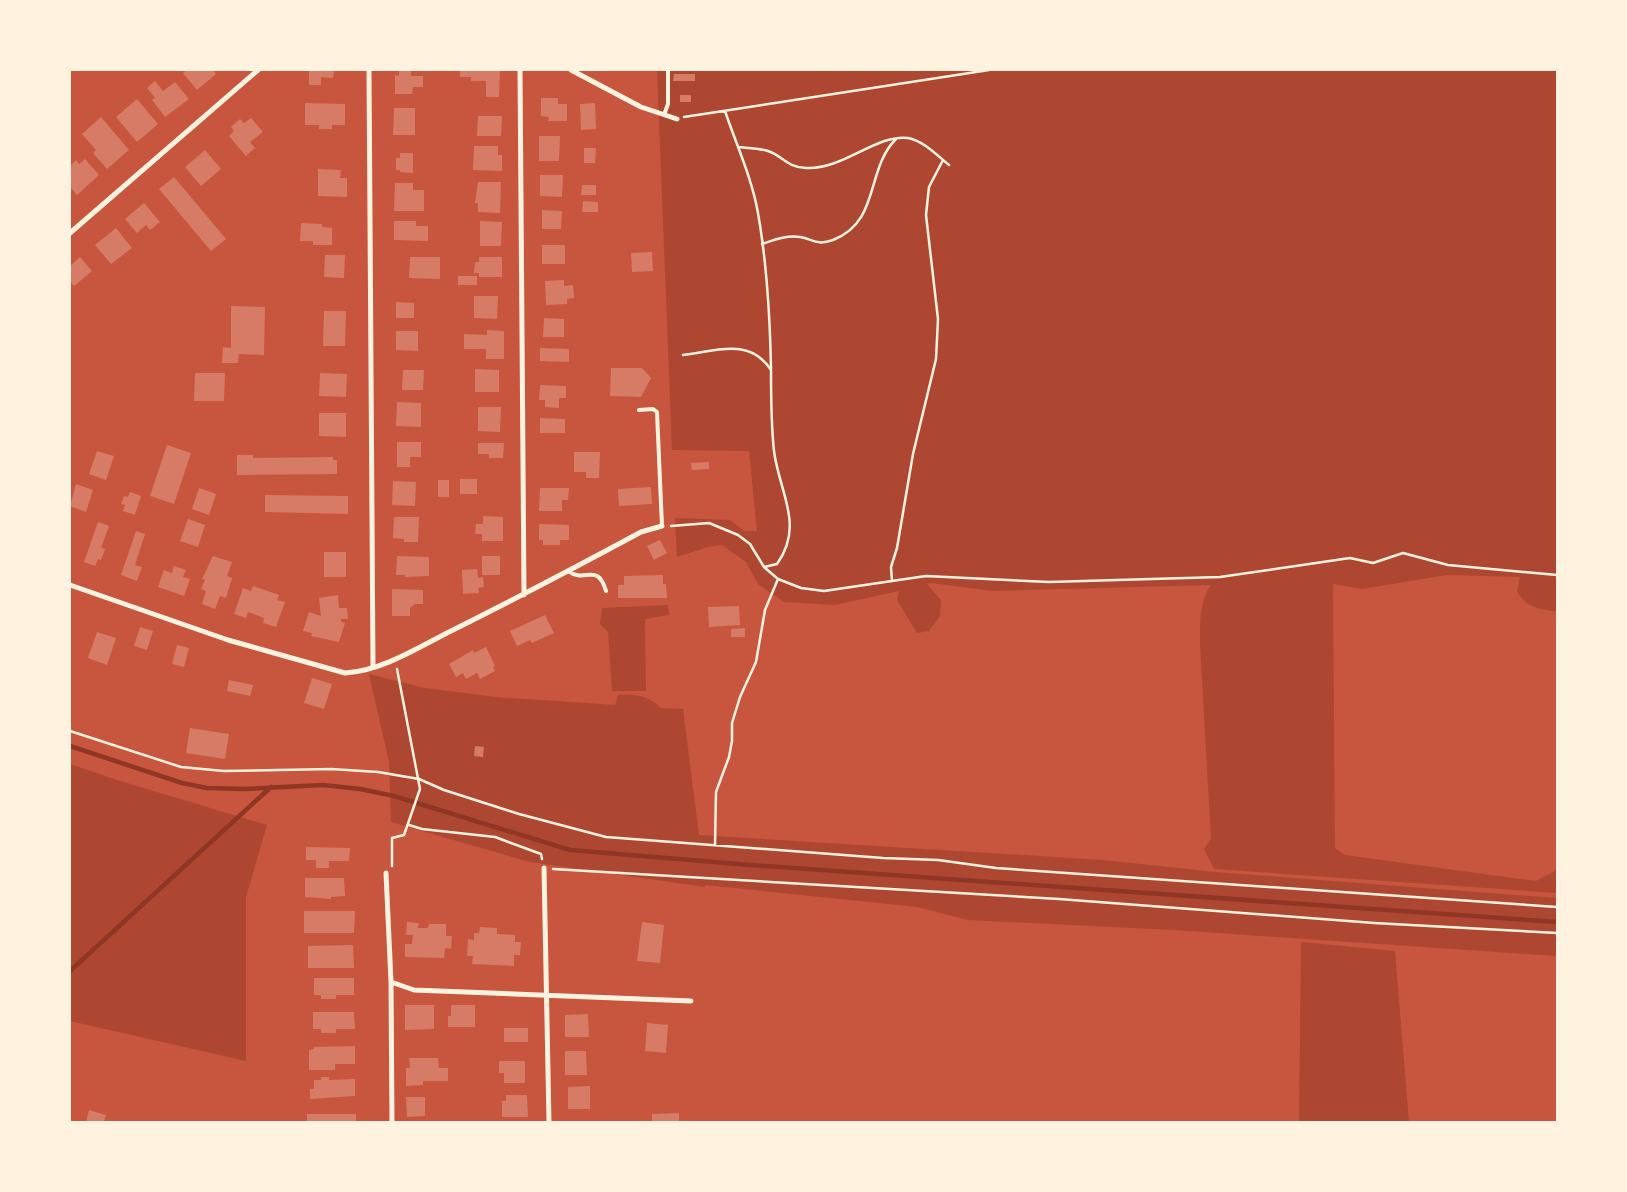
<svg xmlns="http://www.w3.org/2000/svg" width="1627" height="1192" font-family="'Fira Sans',sans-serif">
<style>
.green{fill:#ae4732}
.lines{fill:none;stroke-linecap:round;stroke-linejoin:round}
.stream{stroke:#8f3625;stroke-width:4.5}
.building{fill:#d67c66}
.path{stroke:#fff3e0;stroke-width:2.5}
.service{stroke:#fff3e0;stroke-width:4}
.minor{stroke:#fff3e0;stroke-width:5}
</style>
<rect width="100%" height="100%" fill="#c8553d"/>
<path class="green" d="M657,70h900v541c-17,-1 -32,-4 -40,-20l3,-14 -73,-2 -85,14 -29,-5 2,264 10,7 191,26 21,-11v23l-343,-24 -10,-20 7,-10 -11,-195c0,-21 -1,-42 11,-59l-218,6 -62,-8 -4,1 14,16 -1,16 -11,15 -12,2 -20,-33 2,-9 -64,14 -51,-3 -26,-18 -12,-22 -24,-17 -14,2 -31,10 -2,-39 55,2 14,11h13l-8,-80 -77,-1z
M668,605l1,10 -24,4 1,72h-34l-4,-59 -8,-8 2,-16z
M369,674l56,14 71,9 119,8 3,-10c17,-2 31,1 43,13l22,1 16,126 404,25 112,12 342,26v58l-383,-26 -206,-10 -51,-13 -212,-22v2l-175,-25 -139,-40 -2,-60z
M70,764l47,16 150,45 -21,72v164l-176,-40z
M1301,942l94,9 14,171h-110z"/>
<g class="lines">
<path class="stream" d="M70,746l112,37 25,5 38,1 78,-4 37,4 34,7 176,54 180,15 807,57
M70,971l201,-184"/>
</g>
<path class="building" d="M187,70h26l3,4 -19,16 -14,-17z
M309,70h25l-1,8 -12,-1v8h-12z
M399,70h12v6h12v11h-10l-1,7h-17v-19l4,1z
M460,70h40l-1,27h-13v-16h-15v-4h-11z
M674,74h21v7h-22z
M155,81l8,10 12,-9 14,17 -24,18 -13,-17 3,-2 -8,-10z
M680,95h11v7h-11z
M541,98h17v6h9v17h-19l1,-4 -8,-1z
M137,99l21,25 -21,18 -21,-25z
M305,103l40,1v21h-13v4h-13v-4h-14z
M595,103l1,26 -15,1 -1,-26z
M394,108h21v27h-22z
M478,116h24l-1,20h-24z
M101,117l28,33 -22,19 -14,-16 3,-3 -14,-16z
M251,118l12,14 -13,10 5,6 -9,8 -17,-20 5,-5 -3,-4 9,-8 4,4z
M539,136h21l-1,25h-20z
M474,146h24v9h4v16l-29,-1z
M584,148h12l-1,15h-11z
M205,150l16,19 -20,17 -16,-19z
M400,153h13v20l-13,-1v-2h-4v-12h4z
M85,159l14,16 -22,20 -7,-8v-21l6,-6 3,4z
M318,169l23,1 -1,8h7v19l-29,-1z
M540,175h23l-1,22 -22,-1z
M174,177l52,62 -15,12 -52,-62z
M478,182h23l-1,31 -22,-1v-9h-3z
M395,183h18v7h11v21h-30z
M582,185h14v10h-15z
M583,201l15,1v10h-16z
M144,203l16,19 -10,8 -4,-5 -9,8 -12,-14z
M542,210l20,1 -1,18h-19z
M394,221h22v5h12v15l-34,-1z
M480,221l22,1 -1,24h-21z
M301,223l21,1v3l10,1v17h-19v-4h-13z
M116,228l16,20 -21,16 -16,-19z
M542,245h23v19h-23z
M652,252l1,19 -21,1 -1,-19z
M325,255h20l-1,23 -20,-1z
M80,257l12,14 -18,15 -4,-5v-15z
M410,257h30v22l-31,-1z
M479,257h23v20h-23v-4h-5l1,-11h4z
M458,276h19v9h-19z
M564,280v6l9,-1 1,13 -7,1v5l-21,1 -1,-24z
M474,296h24l-1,23 -23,-1z
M396,302l18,1v15h-18z
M231,306l34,1 -1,48 -25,-1 -1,9h-16l1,-16 8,1z
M324,311h22l-1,35h-22z
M544,318l20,1v18h-21z
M487,330l17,1v28h-18v-10h-22v-15l23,1z
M396,331h22v20l-22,-1z
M540,348l29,1v13l-29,-1z
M611,368h31l9,10 -10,19 -31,-1z
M475,369l24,1v22h-24z
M403,370h21l-1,20h-21z
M195,373h30l-1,28h-30z
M320,373l27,1 -1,23 -27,-1z
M540,385l26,1v12h-7v10l-14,-1v-7h-6z
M397,402l24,1v24l-25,-1z
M478,407h23l-1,25 -22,-1z
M319,413h27v24l-27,-1z
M540,418l25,1v14h-25z
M397,442h24v15h-11v10h-13z
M478,443h26l-1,15h-14v-4h-11z
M167,445l24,8 -17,51 -24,-8z
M97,451l17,5 -8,24 -17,-6z
M574,452h26l-1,26h-13v-6h-12z
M237,455h16v3l80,-1v3h4v14l-100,1z
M709,462v7l-17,1 -1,-7z
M460,479h17v15h-17z
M438,480h11v17h-11z
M393,481l23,1 -1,24 -23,-1z
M76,484l17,6 -7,22 -16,-6z
M651,487l1,17 -33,2 -1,-17z
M199,488l17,6 -7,21 -17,-6z
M540,488h29l-1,12h-6v11h-23z
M130,492l11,4 -6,19 -12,-4 2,-6 -4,-1 3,-8 4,1z
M265,495l83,1v18l-83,-2z
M483,516l20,1v24h-21v-7h-7l1,-10h7z
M394,517h25l-1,25h-14v-3l-11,-1z
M188,519l17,6 -7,22 -18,-6z
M98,522l11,4 -8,22 4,1 -4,11 -3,-1 -3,7 -11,-4z
M539,524l30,1v15h-9v5h-17v-5h-4z
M136,531l9,3 -10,31 7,2 -5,14 -16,-6z
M660,540l7,13 -13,7 -7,-14z
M324,552h22v25h-22z
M213,556l19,6 -5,14 5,2 -6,20 -6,-2 -5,13 -13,-5 4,-13 -5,-2 4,-9 -3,-1z
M397,556l32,1v19l-24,1v-2h-9z
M482,556h18v19h-18z
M174,566l12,4 -3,7 7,2 -6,17 -26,-9 6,-17 8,3z
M477,569l1,9 5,-1 1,10 -6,1 1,5 -16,1 -1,-24z
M663,575v9h3l1,14h-49v-13h6v-9z
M253,586l26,9 -2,5 8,2 -9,25 -13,-4 1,-5 -16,-6 -2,6 -12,-4 9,-26 8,3z
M392,589l31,1v14h-8l-5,4v8h-18z
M338,595l1,13h8l1,11h-7v3l4,1 -6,19 -28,-6 1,-3 -9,-2 6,-19 12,4 -2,-18z
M739,606l1,19 -31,2 -1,-20z
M545,615l9,18 -22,10 -2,-3 -13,6 -7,-15z
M140,627l13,4 -6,19 -13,-4z
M745,628v9h-14v-8z
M97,632l19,6 -9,27 -19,-7z
M177,645l12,3 -5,19 -12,-3z
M486,647l9,19 -2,1 2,4 -15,8 -3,-6 -11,6 -3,-6 -7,4 -7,-13 24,-14 1,3z
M312,678l20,6 -8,25 -20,-6z
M229,680l24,5 -3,11 -23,-5z
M190,728l39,6 -4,25 -39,-6z
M475,746l9,1 -1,10 -9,-1z
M306,847l44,1 -1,13h-20v7h-13v-8h-10z
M305,878h39l1,18 -14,1v2l-26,-2z
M304,911h51l-1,22h-50z
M407,922l12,1 -1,5h10l1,-4h17v12h6l-1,13 -6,-1 -1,10 -39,-1v-13h7l1,-9h-7z
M642,922l22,3 -4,38 -23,-2z
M480,927l17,1v6l18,1v7h6l-1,13h-6v11l-42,-2 1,-8h-6l1,-17 6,1v-7h5z
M353,945l1,23h-46v-22z
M314,978h40v17h-18v4h-15v-4h-7z
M405,1005h29v24l-29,1z
M451,1005h24v22h-27v-11h3z
M313,1012h41l1,17h-19v4h-15v-4h-8z
M588,1014l1,23h-24v-22z
M647,1023l21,2 -2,28 -21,-2z
M504,1028h24v14h-24z
M355,1046v18h-20v6h-26v-20l5,-1v-2z
M565,1051h21l1,24h-22z
M409,1058h29l1,10h9v13h-25v4l-17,1v-18h4z
M499,1061h26v22h-21v-10h-5z
M321,1077h8v3l26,-1v17l-45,3v-10h4v-9h7z
M590,1086v23h-22v-22z
M506,1095h21l1,22h-26v-16h4z
M406,1097h19v19l-18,1z
M89,1110l17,5 -2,7h-18z
M679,1113v9h-27v-8z
M307,1114h49v8h-49z"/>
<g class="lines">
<path class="path" d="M725,111c11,33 27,67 33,102 9,51 12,104 13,156
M684,117l305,-47
M738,147c10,1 21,1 30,4 15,5 18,16 38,17 37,2 70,-34 102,-30 14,2 30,18 41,27
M762,244c12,-4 24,-9 38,-7 13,2 16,9 33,3 48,-19 32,-70 63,-101
M683,355c33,-4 67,-18 88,15 0,27 0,54 3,81 5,41 31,74 3,113l-13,3
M671,526l38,-3 29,12 12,9 14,23 14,12 23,9 23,3 102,-15 123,6 171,-5 130,-19 23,5 30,-10 45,12 109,10
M892,581l-1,-14 6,-19 16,-94 23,-95 2,-40 -12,-104 3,-28 14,-27
M70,731l111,36 43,4 107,-2 47,3 41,7 25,11 75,24 87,23 277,21 55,2 58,8 561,39
M409,825l13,4 73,8 46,17 1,5
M715,845l1,-53 13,-35 3,-16v-18l8,-26 16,-35 9,-52 13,-31
M392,866v-28l12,-3 16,-46 -23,-120
M553,869l506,30 315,24 183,10"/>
<path class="service" d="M664,115l4,-11v-34
M639,410l14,-1 4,3 5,114
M568,571c17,13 29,-10 38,20"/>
<path class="minor" d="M369,70l4,596
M520,70l4,525
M571,70l70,37 36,12
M70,233l188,-163
M70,585l158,55 117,33c37,-2 74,-26 106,-42 64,-32 127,-65 190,-99l21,-6
M544,868l5,254
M386,873l5,109 1,140
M391,982l23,8 277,11"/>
</g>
<rect width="1627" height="1192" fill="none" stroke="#fff3e0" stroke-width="142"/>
</svg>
